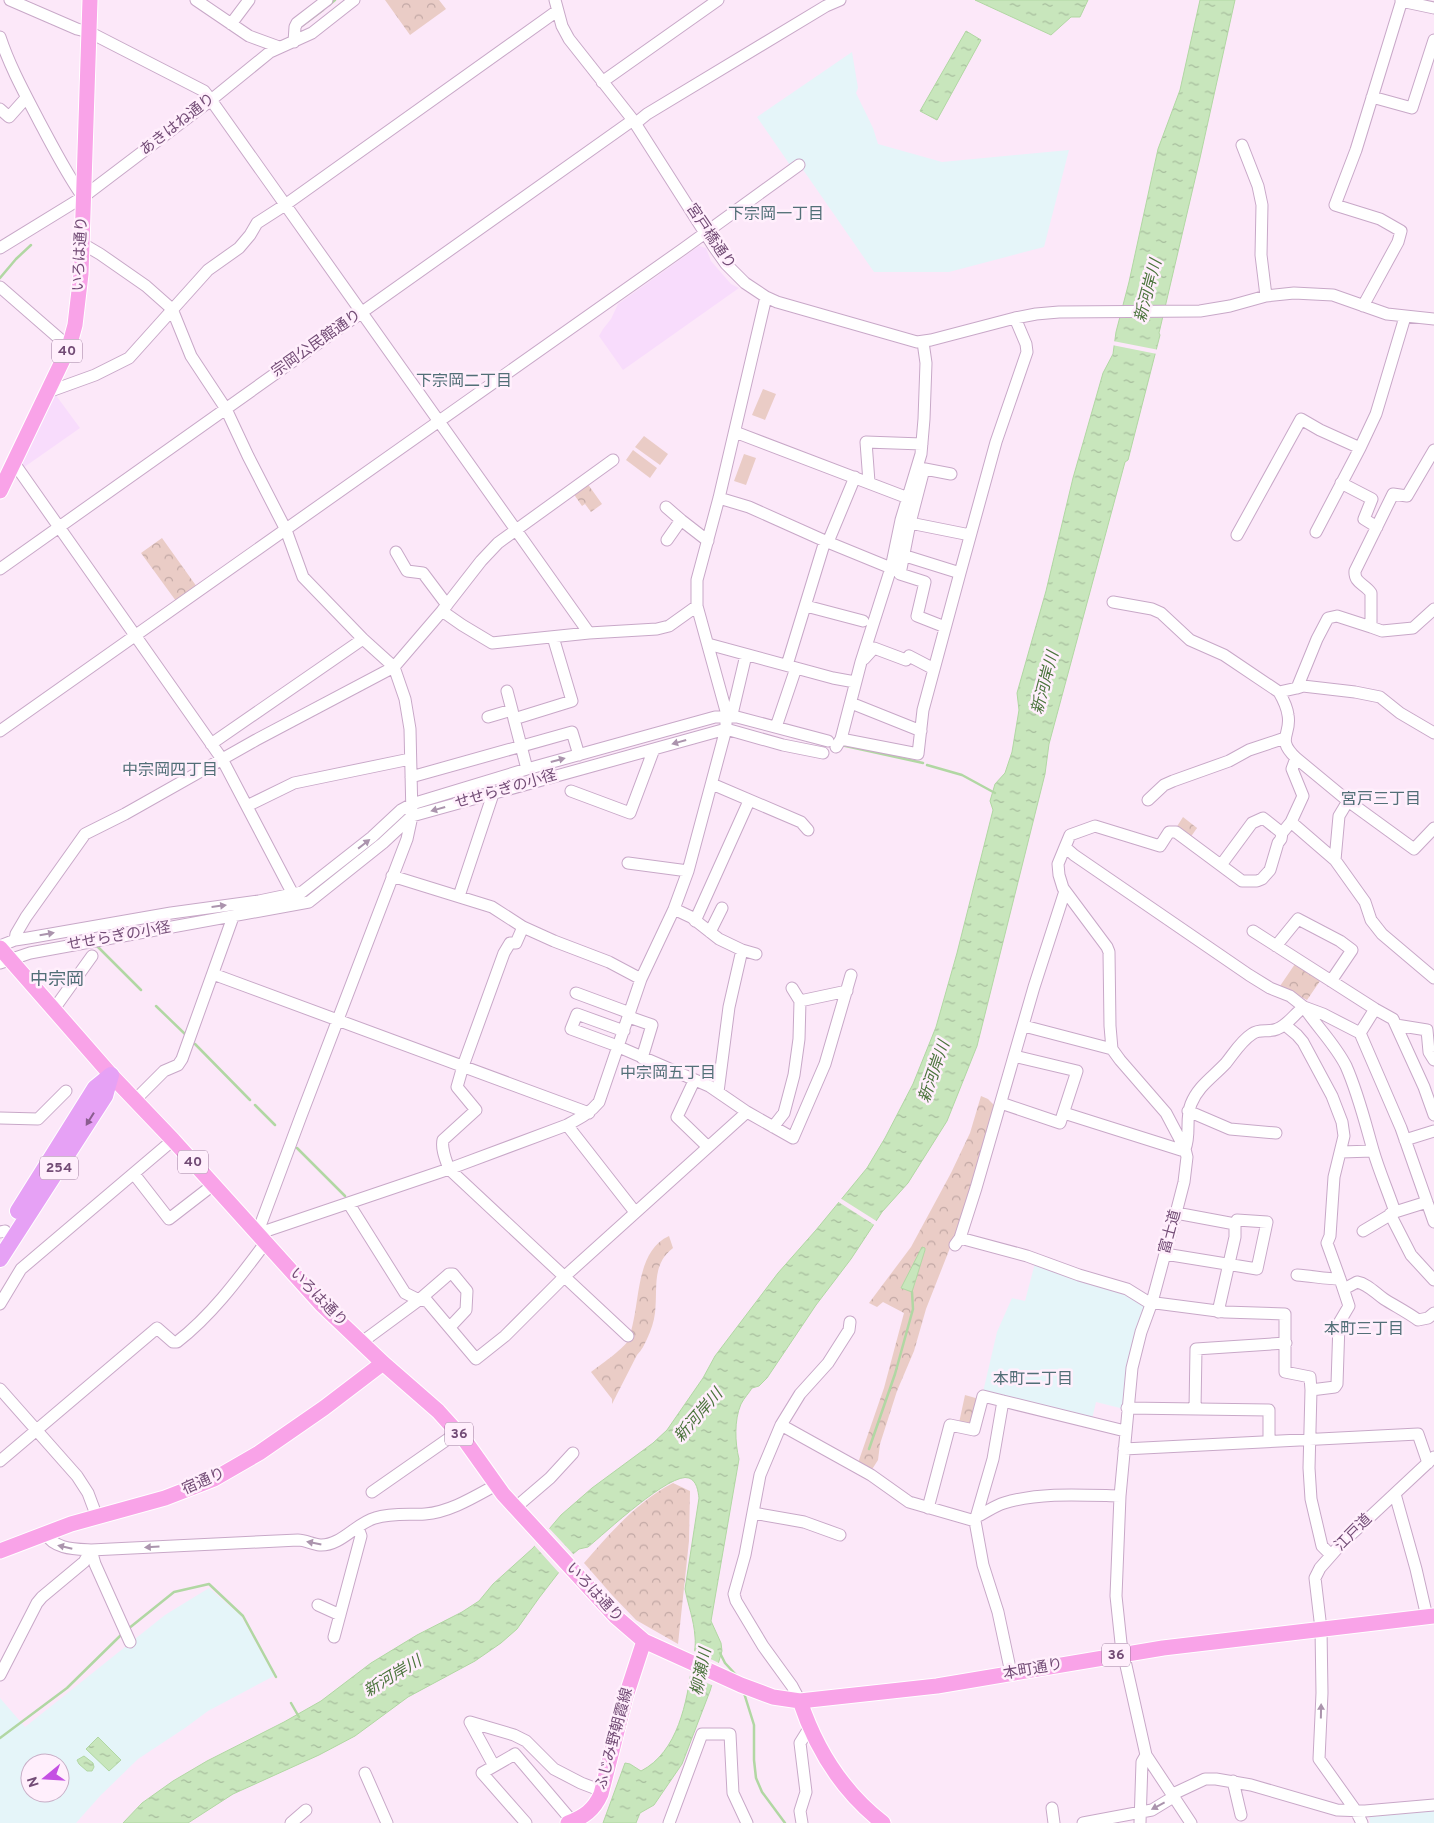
<svg xmlns="http://www.w3.org/2000/svg" width="1434" height="1823" font-family="Overpass,'Noto Sans JP',sans-serif">
<style>
.commercial{fill:#f8dcfc}
.education{fill:#e5f5f9;fill-rule:evenodd}
.park{fill:url(#park-crowns)}
.pitch{fill:#eaccc6}
.water{fill:url(#water-ripples);stroke:#b1d7a3}
.pier{fill:#fce8f9}
.lines{fill:none;stroke-linecap:round;stroke-linejoin:round}
.stream{stroke:#b1d7a3;stroke-width:2.5}
.minor-casing{stroke:#c8a8c8;stroke-width:13}
.major-casing{stroke:#fff;stroke-width:17}
.highway-casing{stroke:#fff;stroke-width:18}
.minor{stroke:#fff;stroke-width:11}
.major{stroke:#f9a3e8;stroke-width:15}
.highway{stroke:#e6a1f5;stroke-width:16}
.oneway{fill:#ab94ad}
.oneway2{fill:#8a5d8f}
.labels{text-anchor:middle;dominant-baseline:central;stroke-width:5;stroke-linejoin:round;paint-order:stroke}
.shield{fill:#ffeffc;stroke:#9d7d9e;stroke-width:1}
.shield-label{font-size:14px;font-weight:bold;fill:#734c76}
.street-label{font-size:15px;fill:#734c76;stroke:#ffeffc}
.neighbourhood-label{font-size:16px;fill:#526f77;stroke:#ffeffc}
.water-label{font-size:16px;font-style:italic;fill:#4b743c;stroke:#ffeffc}
.quarter-label{font-size:18px;fill:#526f77;stroke:#ffeffc}
</style>
<defs>
<pattern id="park-crowns" width="20" height="18" patternUnits="userSpaceOnUse" patternTransform="scale(1.25)"><rect width="20" height="18" fill="#eaccc6"/><path d="M2 6a3 3 0 1 1 6 0M12 15a3 3 0 1 1 6 0" fill="none" stroke="#c2a8a5"/></pattern>
<pattern id="water-ripples" width="26" height="14" patternUnits="userSpaceOnUse" patternTransform="scale(1.25)"><rect width="26" height="14" fill="#c8e6bc"/><path d="M2 4q2-2 4 0t4 0M15 11q2-2 4 0t4 0" fill="none" stroke="#a7bd9d"/></pattern>
</defs>
<rect width="100%" height="100%" fill="#fce8f9"/>
<path class="commercial" d="M699,246l7,2 5,13 20,23 8,4 -116,82 -24,-34 4,-7 8,-10 7,-15z
M55,394l25,34 -57,40 -3,-4z"/>
<path class="education" d="M852,52l6,36 -2,5 17,35 5,16 64,18 127,-12 -25,97 -95,25h-75l-77,-111 -7,4 -33,-48z
M1035,1263l90,28 23,15 -24,103 -28,-7 -4,17 -109,-27 14,-60 15,-34 13,3z
M209,1588l32,28 33,60 -66,35 -23,17 -47,31 -38,37 -24,27h-76v-125l25,29 140,-112zM30,1763h30v30h-30z
M1434,1810v13h-64l-1,-8z"/>
<path class="park" d="M385,0h54l7,9 -36,26z
M587,483l15,21 -11,8 -6,-8 -3,2 -9,-13z
M162,538l35,49 -21,14 -35,-48z
M1183,817l14,11 -7,10 -14,-10z
M1295,964l25,17 -13,19 -27,-14z
M981,1096l7,3 9,9 -40,122 -31,79 -12,42 -17,40 -17,53 -2,16 -7,11 -13,-8 26,-75 20,-75 -21,-11 -6,5 -8,-4 42,-56 40,-74 19,-40z
M669,1236l4,12c-22,17 -15,40 -18,65 -1,9 -4,17 -8,26 -3,6 -5,11 -10,16l-25,49v-5l-21,-27c8,-6 32,-23 36,-30 15,-31 5,-89 42,-106z
M965,1395l14,4 -7,28 -13,-4z
M673,1483l17,8 -1,50 -11,103 -42,-24 -24,-25 -28,-32c27,-31 53,-61 89,-80z"/>
<path class="pitch" d="M763,389l13,5 -11,26 -13,-5z
M644,436l24,18 -8,11 -25,-18z
M633,450l24,18 -7,10 -24,-18z
M744,454l12,4 -10,27 -12,-4z"/>
<path class="water" d="M975,0h113l-8,17h-9l-20,18z
M1200,0h35l-35,158 -41,175 1,2 -32,125 -3,2 -76,282 -4,30 -68,272 -30,75 -39,62 -26,29 -31,47 -35,46 -49,73 -8,8 -7,2c-3,5 -8,10 -11,16 -7,16 -6,39 -2,55l-28,162 10,22 1,8 -12,40 -28,73 -28,41 -14,8 -4,10h-33l22,-60 5,1 11,7c37,-19 46,-69 51,-107 2,-9 4,-18 3,-27 -1,-17 -7,-32 -10,-48l14,-91c-1,-7 -2,-17 -10,-20 -18,-7 -85,56 -101,69l-9,2 -6,5 -34,44 -22,31 -16,14 -26,18 -67,36 -53,39 -36,19 -86,39 -45,29h-65l19,-20 31,-22 34,-20 77,-39 37,-21 50,-38 46,-28 45,-23 17,-11 14,-17 40,-36 28,-33 31,-27 61,-45 14,-13 36,-52 12,-22 63,-83 38,-43 51,-62 18,-30 28,-54 23,-57 21,-74 36,-143 -3,-9 5,-17 10,-11 7,-21 7,-42 -2,-17 29,-102 27,-113 30,-105 10,-19 3,-22 13,-50 29,-133 22,-59z
M966,31l15,9 -44,80 -17,-9z
M922,1247l3,1v2l-13,42 -11,-4z
M98,1737l23,23 -12,11 -23,-22z
M84,1756l9,7 1,4 -2,4h-5l-8,-7 -2,-4z"/>
<path class="pier" d="M1113,341l46,9 -2,4 -45,-9z
M840,1198l38,24 -2,4 -39,-25z
M548,1527l27,29 -15,18 -27,-30z
M692,1650l29,14 -7,22 -26,-11z"/>
<g class="lines">
<path class="stream" d="M329,5l6,-5
M299,28l24,-18
M0,278l16,-19 15,-14
M841,745l82,18
M927,765l35,10 33,18
M76,935v1
M96,945l45,45
M156,1006l30,29
M195,1044l55,56
M255,1105l20,20
M297,1148l48,48
M869,1449l26,-75 18,-65 -1,-17
M128,1629l46,-37 35,-8 34,32 33,61
M720,1653l5,10 12,13
M744,1693l10,32v35l2,18 6,14 23,31
M291,1703l8,14
M0,1738l67,-50 55,-54"/>
<g class="minor-casing">
<path id="minor" d="M10,0l67,29 12,3 115,59 7,9 378,533
M196,0l53,36 30,11
M555,0l7,26 7,13 64,81 81,127 12,17 19,19 21,14 11,5 140,40 14,-2 84,-22 21,-4 23,-2 141,-1 30,-5 36,-10 28,-3 39,2 54,19 47,5
M1401,1l33,7
M231,24l18,-24
M0,37c10,30 25,57 39,84 14,26 27,52 44,76
M294,42l1,-15 2,-4 30,-23
M602,82l116,-82
M1372,97l40,11 22,-68
M0,109l9,8 17,-19
M636,123l11,-9 179,-108 14,-6
M1242,145l16,41 4,19 -1,50 5,41
M83,244l17,10 46,32 26,23 19,47 35,53 22,47 38,74 17,47 60,62 31,28 11,32 5,30 2,87 -5,23 -106,277 -44,118
M0,248l83,-51 128,-97 59,-48 42,-19 42,-33
M0,287l69,60
M1363,306l35,-64 3,-11 -21,-12 -45,-14 21,-55 46,-150
M48,392l47,-17 34,-17 79,-88 31,-22 11,-13 7,-12 28,-18 272,-194
M735,432l173,66
M1434,450l-27,46 -14,-2 -38,77c-1,12 10,13 16,22v34l-34,-11 -9,2 -11,21 -20,49 6,-2 52,6 25,5 20,16 34,20
M14,463l208,296 74,141
M924,469l-14,54 -10,51 25,8 -8,34 28,11
M925,469l26,5
M869,482l-3,-40 56,2
M1341,483l31,16 -8,20 13,8
M719,498l30,9 76,34 66,27
M666,507l15,13 -14,20
M681,520l27,21
M902,520l8,3 60,12
M1316,532l44,-84
M1237,535l64,-116 19,11 40,18 16,-34 29,-97
M828,542l27,-65
M396,552l11,19 16,2 24,32
M896,553l64,20
M0,569l633,-449
M1113,602l39,7 9,4 29,27 34,15 55,37 18,-4
M806,606l57,15
M442,611l20,14 30,18 97,-10 68,-4 12,-3 28,-20
M1371,627l11,4 31,-3 21,-19
M708,644l125,34 22,4
M864,659l10,-11 32,12 3,-4 25,13
M787,665l38,-124
M507,691l5,19
M1279,692c4,7 8,15 9,23 4,20 -13,23 8,43l-4,11 11,27 -12,26 -9,11 -1,6 -3,4 -8,27 -8,9 -5,2h-15l-66,-49h-7l-9,14 -65,-20 -25,9 -5,12 9,8 175,120 21,13 20,8 14,11 19,7 37,19 41,95 33,94
M851,703l70,28
M726,716l7,-6 13,-55
M488,717l24,-7 2,9
M776,727l20,-59
M0,731l683,-482 116,-84
M841,739l77,15 5,-44 37,-137 36,-131 31,-90 -1,-8 -11,-26
M211,744l152,-105
M836,747l5,-8 20,-77 30,-94 10,-48 20,-66 3,-35 2,-56 -3,-21
M1296,758l52,43 66,48 20,-21
M527,769l-13,-50 58,-18 -19,-64
M411,777l161,-45 7,23
M712,784l89,38 7,8
M571,791l59,22 24,-64
M1148,800l16,-15 9,-4 56,-20 20,-11 36,-12
M1348,801l-9,15 -4,44 30,42 6,18 11,14 52,44
M247,806l47,-23 116,-24
M1291,822l44,38
M1065,847l-7,17 1,11 4,13 44,59 2,5 1,74 2,23 8,11 46,53 19,36 2,8 -3,25 -8,31 -24,89 -11,30 -9,36 -12,128 -4,100 5,47 25,112 45,68
M628,863l60,8
M1221,865l31,-42 11,-5 19,15
M392,876l100,31 31,20 31,14 55,21 32,17
M459,896l34,-102
M674,909l17,8 28,22 23,11 -13,57 -11,85
M695,921l54,-120
M523,927l-7,16h-6l-6,10 -41,113 -6,21 19,23 -33,30c-2,9 3,20 6,29l179,167
M1253,931l122,78 18,10 31,68 10,28
M710,932l12,-24
M15,940l1,-6 10,-17 59,-83 40,-20 131,-74 138,-73 48,-56 39,-50 17,-18 115,-83
M0,946l15,-6 13,-2 143,-25 88,-12 43,-9 70,-55 29,-27 11,-6 115,-35 188,-52h22l91,24
M1276,946l22,-27 42,22 12,9 -21,31
M742,950l14,4
M0,963l30,-10 279,-51 74,-59 29,-27 314,-87 57,16 40,8
M213,974l376,139
M576,993l54,20
M800,1001l47,-10
M54,1009l38,-53
M629,1017l23,8 -10,33
M1285,1025l12,10 6,7 29,54 10,26 2,14 -10,41 -4,59 -3,7 13,36c-14,0 -28,-3 -43,-4
M1396,1025l31,5 2,22 5,8
M1024,1026l88,23
M624,1031l-47,-17 -6,15 41,15 97,42 38,26 46,26 32,-74 26,-89
M1360,1033l15,-24
M694,1081l-17,36 31,30
M135,1100l29,-29 14,-6 4,-6 51,-142
M1001,1103l59,20 17,-52 -63,-15
M1188,1111l42,18 46,4
M1064,1113l117,37 4,-1c6,-15 0,-30 6,-45 7,-18 22,-27 35,-41 8,-10 15,-22 26,-29 8,-6 16,-1 25,-5 11,-4 18,-16 27,-22 13,20 31,37 42,59 12,27 19,56 27,84 6,21 15,41 22,62
M0,1118l38,1 28,-28
M567,1125l68,87
M773,1127l11,-14 10,-38 5,-36 1,-38 -8,-13
M1405,1140l29,-9
M1341,1152l32,-1
M134,1174l35,45 44,-34
M349,1204l56,89 14,7 8,1 49,58 29,-23 59,-59 183,-165
M1390,1214l21,41 23,25
M1363,1231l32,-19 32,-10
M0,1232l5,-1
M257,1234l192,-65 118,-44c13,-7 23,-12 32,-23l42,-123 33,-70 14,-38 38,-142v-18l-29,-105v-26l22,-82 47,-201
M960,1238l67,18 52,19 48,14 21,13 77,10 60,2v58l25,5 1,13 -2,78 2,31 11,47 9,9
M955,1245l5,-7 16,-50 58,-201 31,-96
M1165,1254l92,15 10,-47 -30,-2 -2,4 -59,-11
M1344,1289l13,-7c11,2 18,11 27,17 11,7 23,13 34,21l10,-2 6,-5
M0,1304l21,-35 152,-129
M1218,1312l17,-75v-13
M362,1342l57,-42 30,-26h4l14,17 -1,19 -16,17
M0,1389l77,87 11,17 9,24
M1311,1390l24,-3 2,-3 2,-61 10,-17 -9,-27
M1127,1408l142,2v30
M1195,1409l1,-60 90,-6
M781,1425l90,50 38,27 66,19
M1124,1449l294,-15 10,29
M0,1461l157,-133 16,14h4c35,-27 62,-64 89,-100
M372,1492l86,-60
M1395,1494l21,75 11,48
M515,1508l35,-30 23,-25
M928,1508l22,-83 24,5 9,-34 20,5
M753,1513l51,9 36,13
M976,1517c9,-4 18,-11 28,-14 36,-11 78,-8 116,-7
M45,1533c9,16 29,16 46,17l207,-10c7,0 14,4 22,5 21,1 36,-22 55,-27 16,-5 33,-3 50,-4 25,-2 49,-17 71,-29
M91,1550l4,14 35,78
M318,1605l22,10
M334,1637l27,-101 -3,-8
M1011,1673l-13,-61 -15,-47 -8,-44 18,-62 10,-58 122,30
M0,1675l37,-72 5,-6 42,-35 7,-12
M800,1701l-8,-15 -29,-40 -27,-45 -2,-7 11,-39 15,-80 21,-50 19,-31 28,-31 21,-33 1,-8
M494,1766l-24,-44 44,13 12,6 28,28 27,14 21,8
M365,1773l22,50
M1233,1781l8,34
M1173,1794l32,-15h11l35,6 86,25 28,1 69,-6
M1052,1808l2,15
M291,1823l15,-13
M526,1823l-44,-50 33,-19 57,67
M669,1823l33,-89h28l3,59 14,30
M802,1823l-2,-12 6,-19 -6,-49 10,-16
M1083,1823l69,-13 23,-14
M1140,1823l2,-61 4,-7
M1362,1823l-6,-12 -37,-52 3,-66 -1,-64 -6,-51 5,-10 22,-25 92,-86"/>
</g>
<g class="major-casing">
<path id="major" d="M0,491l69,-144 6,-22 6,-51 9,-274
M0,948l111,127 62,65 148,164 62,59 55,48 28,31 37,52 112,122 29,25 97,44 32,12 27,4 137,-15 226,-38 271,-32
M0,1551l71,-27 94,-26 49,-19 45,-26 65,-45 59,-45
M800,1701c16,48 43,91 83,122
M568,1823c16,-6 26,-13 33,-29l25,-98 18,-55"/>
</g>
<g class="highway-casing">
<path id="highway" d="M18,1211l77,-123 16,-13
M0,1259l105,-163 6,-21"/>
</g>
<use href="#minor" class="minor"/>
<use href="#major" class="major"/>
<use href="#highway" class="highway"/>
</g>
<defs><path id="oneway-solid" d="M-6-.8H1V-3.2L6.5 0L1 3.2V.8H-6Z" transform="scale(1.25)"/></defs>
<g class="oneway">
<use href="#oneway-solid" transform="translate(679 742) rotate(164)"/>
<use href="#oneway-solid" transform="translate(558 760) rotate(-15)"/>
<use href="#oneway-solid" transform="translate(438 809) rotate(164)"/>
<use href="#oneway-solid" transform="translate(364 844) rotate(-38)"/>
<use href="#oneway-solid" transform="translate(219 906) rotate(-7)"/>
<use href="#oneway-solid" transform="translate(47 934) rotate(-10)"/>
<use href="#oneway-solid" transform="translate(314 1543) rotate(-169)"/>
<use href="#oneway-solid" transform="translate(65 1547) rotate(-167)"/>
<use href="#oneway-solid" transform="translate(152 1547) rotate(177)"/>
<use href="#oneway-solid" transform="translate(1321 1711) rotate(-89)"/>
<use href="#oneway-solid" transform="translate(1158 1806) rotate(152)"/>
</g>
<use class="oneway2" href="#oneway-solid" transform="translate(90 1119) rotate(122)"/>
<g class="labels">
<g class="shield">
<rect x="52" y="339.5" width="30" height="23" rx="4"/>
<rect x="178" y="1150.5" width="30" height="23" rx="4"/>
<rect x="40" y="1156.5" width="38" height="23" rx="4"/>
<rect x="445" y="1422.5" width="28" height="23" rx="4"/>
<rect x="1102" y="1643.5" width="28" height="23" rx="4"/>
</g>
<g class="shield-label">
<text x="67" y="351">40</text>
<text x="193" y="1162">40</text>
<text x="59" y="1168">254</text>
<text x="459" y="1434">36</text>
<text x="1116" y="1655">36</text>
</g>
<g class="street-label">
<text transform="translate(178 125) rotate(-38)">あきはね通り</text>
<text transform="translate(710 237) rotate(56)">宮戸橋通り</text>
<text transform="translate(81 254) rotate(-87)">いろは通り</text>
<text transform="translate(317 344) rotate(-35)">宗岡公民館通り</text>
<text transform="translate(506 790) rotate(-16)">せせらぎの小径</text>
<text transform="translate(119 937) rotate(-10)">せせらぎの小径</text>
<text transform="translate(1171 1232) rotate(-75)">富士道</text>
<text transform="translate(318 1298) rotate(46)">いろは通り</text>
<text transform="translate(204 1482) rotate(-24)">宿通り</text>
<text transform="translate(1354 1533) rotate(-45)">江戸道</text>
<text transform="translate(594 1593) rotate(47)">いろは通り</text>
<text transform="translate(1033 1670) rotate(-10)">本町通り</text>
<text transform="translate(615 1739) rotate(-75)">ふじみ野朝霞線</text>
</g>
<g class="neighbourhood-label">
<text x="776" y="215">下宗岡一丁目</text>
<text x="464" y="382">下宗岡二丁目</text>
<text x="170" y="771">中宗岡四丁目</text>
<text x="1381" y="800">宮戸三丁目</text>
<text x="668" y="1074">中宗岡五丁目</text>
<text x="1364" y="1330">本町三丁目</text>
<text x="1033" y="1380">本町二丁目</text>
</g>
<g class="water-label">
<text transform="translate(1149 291) rotate(-75)">新河岸川</text>
<text transform="translate(1046 683) rotate(-75)">新河岸川</text>
<text transform="translate(935 1072) rotate(-71)">新河岸川</text>
<text transform="translate(699 1416) rotate(-49)">新河岸川</text>
<text transform="translate(702 1672) rotate(-79)">柳瀬川</text>
<text transform="translate(393 1677) rotate(-31)">新河岸川</text>
</g>
<g class="quarter-label">
<text x="57" y="980">中宗岡</text>
</g>
</g>
<g transform="translate(45 1778) rotate(252)"><circle r="24" fill="#ffeffc" stroke="#c7aec6"/>
<path d="M0-4L9 19L0 12L-9 19Z" fill="#c450e3"/>
<text y="-8" font-size="14" font-weight="bold" text-anchor="middle" fill="#734c76">N</text>
</g>
</svg>
